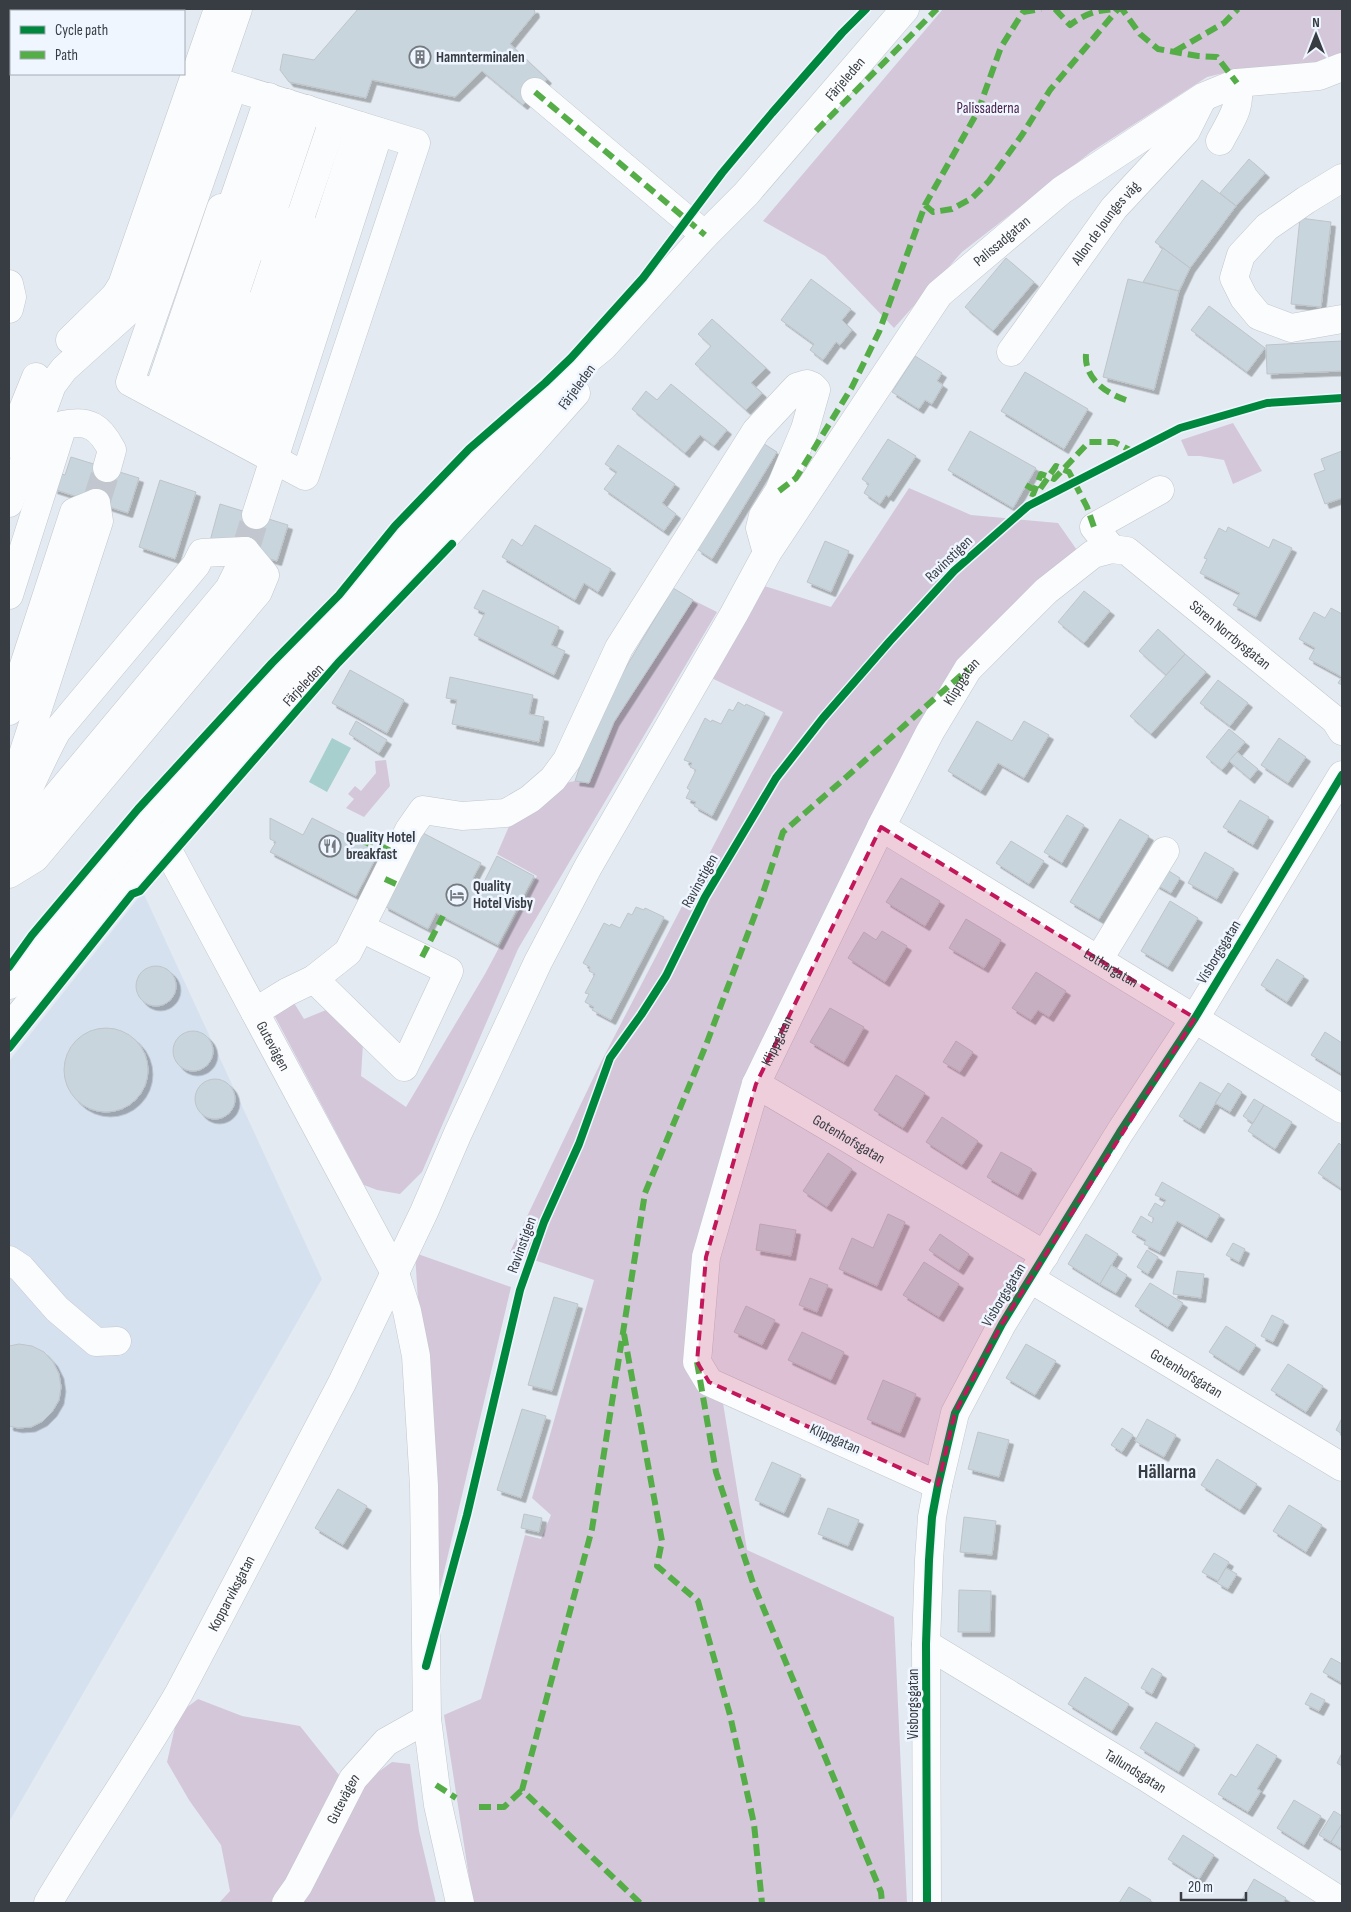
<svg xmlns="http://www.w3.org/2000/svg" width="1351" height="1912" font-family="'Sofia Sans Condensed',sans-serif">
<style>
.built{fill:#d6e1f0}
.green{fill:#d3c7d9}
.water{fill:#a6cfcd}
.building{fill:#c8d5dc;stroke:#bec4c9;filter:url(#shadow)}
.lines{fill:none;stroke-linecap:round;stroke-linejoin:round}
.minor-tunnel{stroke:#c2c7cf;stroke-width:28;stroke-dasharray:28 14;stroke-linecap:butt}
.minor-casing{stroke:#c2c7cd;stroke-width:29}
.minor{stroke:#fbfcfd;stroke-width:28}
.quiet{stroke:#55ad47;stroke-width:6;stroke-dasharray:12 6;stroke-linecap:butt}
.cycleway-casing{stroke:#eff6ff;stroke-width:11}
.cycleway{stroke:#00873e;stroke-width:8}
.marked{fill:#c2185b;fill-opacity:0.2;stroke:#c2185b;stroke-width:4;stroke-dasharray:10 6;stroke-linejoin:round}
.labels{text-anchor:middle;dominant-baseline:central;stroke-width:5;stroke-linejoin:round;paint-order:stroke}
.poi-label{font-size:15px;font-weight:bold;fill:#383d43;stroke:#eff6ff;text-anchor:start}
.street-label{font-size:15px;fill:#383d43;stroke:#eff6ff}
.park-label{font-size:15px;fill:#4a224d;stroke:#eff6ff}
.district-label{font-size:20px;font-weight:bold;fill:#383d43;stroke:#eff6ff}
</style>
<defs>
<filter id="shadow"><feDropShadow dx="4.5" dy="4.5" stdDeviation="0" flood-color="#0004"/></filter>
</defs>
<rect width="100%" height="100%" fill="#e4eaf2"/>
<path class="built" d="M143,892l179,387 -313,543v-761z"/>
<path class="green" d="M943,9h399v46l-23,9 -83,6 -29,7 -116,75 -129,100 -68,76 -69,-72 -62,-35z
M1233,423l29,48 -29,13 -9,-24 -24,-4h-12l-7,-16z
M909,488l62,27 87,8 21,30 -37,29 -170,241 -131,262 -45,171 -8,107 34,34 25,153 147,67 13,286h-434l-29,-188 37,-16 44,-164 16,4 10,-24 -19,-17 62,-218 -84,-28 90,-188 183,-352 -80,-38 55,-90 73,23z
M693,600l24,12 -199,337 -96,223 -22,22 -23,-4 -13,-5 -92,-174 19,-13 13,21 22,-9 37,33 -2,33 45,31 79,-133 52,-98 -40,-22 16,-37 43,-32 19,-4z
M386,760l4,26 -26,31 -18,-9 8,-9 -6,-5 7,-8 6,5 15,-18 -1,-12z
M415,1253l96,34 -76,323 -4,-104z
M198,1699l44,17 58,10 39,49 31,3 22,-16 18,2 9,67 17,72h-217l11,-12 -9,-46 -32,-45 -22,-38 11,-48z"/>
<path class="water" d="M332,738l19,10 -24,44 -18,-10z"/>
<path class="building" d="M358,9h176l1,4 -25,31 37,35 -24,26 -41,-34 -27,26 -83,-17 -6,18 -77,-16 -9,-12 3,-16 31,6z
M1249,159l16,14 -29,33 -16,-13z
M1202,180l34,26 -46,62 -35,-26z
M1300,218l31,4 -10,85 -30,-3z
M1163,248l27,20 -11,23 -36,-9z
M1006,258l28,24 -41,49 -28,-24z
M811,279l40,30 -9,11 10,10 -12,15 -4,-3 -13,18 -13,-10 4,-6 -33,-24z
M1128,279l51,12 -25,99 -51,-13z
M1209,306l56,42 -18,24 -56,-42z
M712,319l54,49 -15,15 11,10 -16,17 -51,-46 16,-18 -13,-12z
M1342,341v30l-75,3 -1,-29z
M915,356l27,17 -5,8 6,4 -11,19 -7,-4 -6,9 -27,-17z
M1025,372l63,37 -24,40 -63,-38z
M671,384l56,46 -13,16 -14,-11 -15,18 -53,-44 14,-18 11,9z
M970,431l66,37 -23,40 -65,-38z
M888,439l28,17 -27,41 -3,-2 -6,9 -16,-11 5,-9 -7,-5z
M761,442l16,10 -65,107 -15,-10z
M618,445l57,39 -13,19 14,11 -12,17 -60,-42 13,-17 -12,-8z
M1342,451v47l-17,6 -11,-30 11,-4 -4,-11z
M71,457l68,21 -11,35 -75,-24 5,-16 7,2z
M160,480l36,12 -21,67 -36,-12z
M220,504l68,21 -11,36 -67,-20z
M535,525l76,44 -13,23 -14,-9 -9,17 -73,-43 10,-18 10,7z
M1228,527l41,21 4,-9 19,9 -36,69 -23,-12 7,-12 -40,-20 7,-14 -3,-1 15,-30 7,4z
M825,541l24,10 -18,41 -24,-10z
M673,588l20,12 -79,122 -25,61 -14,-2 22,-65z
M483,590l76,37 -8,18 14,6 -11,24 -80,-40 11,-22 -11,-5z
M1084,591l26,20 -26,32 -26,-21z
M1331,608l11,6v71l-4,-2 4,-6 -33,-18 6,-11 -16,-9 15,-27 11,6z
M1158,629l27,25 -19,21 -27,-24z
M1185,654l21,18 -55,62 -21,-18z
M350,670l54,30 -17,33 -55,-30z
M450,677l83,18 -4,19 15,3 -5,25 -87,-18 5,-24 -11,-2z
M1218,680l30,23 -18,23 -30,-23z
M738,702l7,4 1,-2 19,9 -53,103 -18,-10 2,-4 -10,-4 4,-8 -3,-2 9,-18 -6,-3 2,-4 -8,-3 21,-42 6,4 1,-2 9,4 8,-15 4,2z
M356,721l31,19 -8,13 -30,-19z
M977,721l35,20 12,-20 25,14 -25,43 -26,-15 -17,28 -33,-20z
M1229,729l16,13 -23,28 -16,-13z
M1279,738l27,19 -18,26 -27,-18z
M1237,752l21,17 -8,10 -21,-18z
M1240,800l29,17 -16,28 -30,-18z
M1067,815l17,10 -22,38 -18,-11z
M270,818l33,17 9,-17 67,34 -23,44 -86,-44 6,-10 -6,-3z
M1120,819l29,17 -50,83 -29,-17z
M423,833l58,30 -8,15 10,6 14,-28 37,20 -36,69 -62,-32 -8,16 -44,-23z
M1011,841l33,20 -15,23 -33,-21z
M1205,852l29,17 -17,30 -29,-16z
M1164,868l16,10 -9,15 -16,-9z
M901,878l39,23 -15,25 -39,-24z
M1170,901l28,17 -30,49 -27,-16z
M636,907l8,3 1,-2 19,9 -53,103 -19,-10 2,-3 -9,-5 4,-8 -4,-1 10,-19 -6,-3 1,-4 -7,-4 21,-40 6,3 1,-2 9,4 8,-15 4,2z
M966,919l35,21 -17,28 -35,-20z
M882,931l25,15 -22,36 -37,-24 16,-26 12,8z
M1277,959l27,17 -17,26 -26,-17z
M136 986a20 20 0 1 1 40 0a20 20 0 1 1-40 0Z
M1036,972l30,19 -17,26 -11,-7 -7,10 -19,-12z
M830,1008l34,19 -20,35 -34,-20z
M64 1070a42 42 0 1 1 84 0a42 42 0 1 1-84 0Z
M173 1051a20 20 0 1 1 40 0a20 20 0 1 1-40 0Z
M1325,1032l17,11v31l-31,-19z
M956,1041l17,11 -13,20 -17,-10z
M896,1075l29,18 -22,35 -29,-18z
M195 1099a20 20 0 1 1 40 0a20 20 0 1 1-40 0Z
M1200,1082l21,12 -21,35 -21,-13z
M1228,1083l14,9 -12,20 -15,-9z
M1254,1099l10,6 -11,18 -10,-7z
M1264,1105l28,17 -17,27 -27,-18z
M942,1117l36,24 -16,24 -36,-23z
M1339,1143l3,3v43l-24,-16z
M1001,1152l31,17 -14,26 -31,-18z
M828,1153l24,16 -25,38 -24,-16z
M1162,1182l58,33 -13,23 -30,-17 -17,31 -16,-8 2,-4 -14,-8 9,-16 11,7 2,-5 -6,-3 7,-12 7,4 4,-7 -11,-5z
M888,1214l17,8 -28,64 -38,-17 13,-31 21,10z
M760,1224l36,6 -5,26 -35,-6z
M940,1234l29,20 -10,16 -30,-20z
M1086,1234l32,20 -18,30 -32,-20z
M1233,1243l12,6 -6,13 -13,-7z
M1147,1250l11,7 -10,17 -11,-7z
M924,1262l35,22 -20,33 -36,-22z
M1111,1265l16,10 -11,18 -16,-9z
M1177,1271l27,3 -3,24 -28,-4z
M810,1278l18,7 -11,27 -18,-7z
M1150,1283l33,20 -15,24 -33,-21z
M554,1297l24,7 -26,87 -24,-6z
M746,1306l29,14 -13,25 -28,-13z
M1272,1315l12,6 -11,21 -12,-6z
M1226,1326l30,19 -17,26 -30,-19z
M802,1332l42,20 -13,28 -43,-20z
M19,1344l13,2 12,6 9,10 6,12 2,13 -2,13 -7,12 -9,9 -12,6 -13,1 -9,-2v-80z
M1026,1344l30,17 -21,34 -29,-17z
M1288,1364l35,22 -17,26 -35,-22z
M883,1380l33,14 -16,39 -33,-14z
M522,1409l24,7 -25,82 -24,-8z
M1342,1418v16l-6,-4z
M1147,1419l29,16 -12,22 -29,-16z
M1122,1428l11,7 -11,17 -11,-7z
M978,1432l31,8 -10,37 -31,-8z
M1217,1459l40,25 -17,26 -39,-25z
M772,1462l29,13 -17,38 -29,-13z
M338,1489l29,17 -24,39 -28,-17z
M1289,1505l33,20 -16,27 -33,-21z
M828,1508l31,12 -11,26 -30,-12z
M524,1514l18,4 -3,14 -18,-4z
M964,1517l32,4 -4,34 -32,-3z
M1214,1553l15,9 -11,19 -16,-9z
M1226,1568l11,6 -9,15 -11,-6z
M959,1590l32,1 -1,41h-32z
M1331,1658l11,6v19l-19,-11z
M1152,1668l10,6 -10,20 -11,-6z
M1085,1677l44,27 -17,27 -44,-27z
M1311,1693l14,7 -6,11 -14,-7z
M1156,1722l39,23 -16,27 -39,-24z
M1257,1744l20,12 -20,33 4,2 -13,21 -30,-18 13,-20 5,3z
M1342,1753v13l-5,-3z
M1294,1800l27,16 -17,29 -27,-17z
M1334,1811l8,5v8l-11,18 -12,-7z
M1342,1824v25l-11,-7z
M1183,1835l31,20 -15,24 -31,-20z
M1254,1879l32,19 -3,5h-43z
M1129,1887l22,13 -2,3h-30z"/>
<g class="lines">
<path class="minor-tunnel" d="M96,503l11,-35
M245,551l11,-36"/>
<g class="minor-casing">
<g id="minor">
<path d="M214,81l202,62 -111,333 -175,-94 103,-295"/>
<path d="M535,92l170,143"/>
<path d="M1220,141c11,-21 22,-34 17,-58"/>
<path d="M1342,178l-36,22 -39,27 -26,28 -7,23 10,20 15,18 32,12 51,-9"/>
<path d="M223,231l46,-134"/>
<path d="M242,238l45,-135"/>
<path d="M291,245l43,-127"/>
<path d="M261,246l46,-137"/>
<path d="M9,284l3,13 -3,12"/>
<path d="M253,328l36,-106"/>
<path d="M70,340l45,-44 7,-11 96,-276"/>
<path id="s1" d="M1011,352l103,-144 72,-77 16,-32"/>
<path d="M157,396l64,-188"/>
<path d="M174,405l65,-190"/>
<path d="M194,415l65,-193"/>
<path d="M213,426l39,-120"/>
<path d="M237,438l70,-209"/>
<path d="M9,444l27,-67"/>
<path d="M255,448l105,-322"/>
<path d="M9,503l43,-118 12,-16 70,-63 5,-8 99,-289"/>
<path d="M256,515l123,-383"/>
<path d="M1112,549l-18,-22 66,-37"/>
<path d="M9,595l54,-170c26,-6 37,2 49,25l-5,18"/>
<path d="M9,711l65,-199 22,-9"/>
<path d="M12,788l87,-267 -3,-18"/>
<path id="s2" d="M139,827l32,29 224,417 12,38 9,45 8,130 3,233 11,86 22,98"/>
<path id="s3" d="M881,827l461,282"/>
<path d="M9,830c17,-33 30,-67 48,-99l139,-166 6,-12 43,-2"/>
<path d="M9,853l220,-264 12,-24 4,-14"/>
<path d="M9,874l26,-16 223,-266 7,-17 -20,-24"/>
<path d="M1099,959l66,-108"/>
<path d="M314,979l90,88 45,-96 -88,-43"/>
<path id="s4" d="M9,985l130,-158 121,-134 222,-231 100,-98 21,-17 102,-112 41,-41 159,-185"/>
<path d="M255,1012l32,-20 27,-13 34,-27 61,-122 14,-20 39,6 44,-3 24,-14 23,-20 14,-19 52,-112 137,-217 41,-44 10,-3 5,2 4,4 -11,39 -26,62 -16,25 -3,12 7,25"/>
<path id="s5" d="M9,1028l151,-183 136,-153 148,-154 84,-91 48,-54"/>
<path id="s6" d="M756,1084l289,171"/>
<path d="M9,1260l12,8 36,41 39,33 21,-1"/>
<path id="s7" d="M1029,1278l313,189"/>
<path id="s8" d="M938,1485l-229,-103 -12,-20 9,-105 50,-173 125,-257 49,-95 38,-63 78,-78 47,-37 19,-5 15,2 208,169 7,11"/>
<path id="s9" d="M926,1644l218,132 198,126"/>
<path id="s10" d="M48,1903c42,-71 90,-139 131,-210l163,-310 82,-171 34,-79 80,-171 50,-95 146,-253 33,-61 172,-259 123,-104 141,-93 34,-14 82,-7 23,-9"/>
<path id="s11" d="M286,1903l12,-17 55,-107 33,-37 41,-23"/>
<path d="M927,1903l-1,-259 3,-84 3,-43 6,-32 17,-72 47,-89 118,-192 75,-114 147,-243"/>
</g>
</g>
<use href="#minor" class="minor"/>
<path class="quiet" d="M1055,9l15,16c17,-13 31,-16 52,-16l18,25 18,15 40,7 19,1 20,26
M1023,12l18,-3
M1175,51l49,-28 14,-14
M535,92l170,143
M816,131l121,-122
M925,205l8,7 19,-3 20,-11 17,-17 33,-46 28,-45 68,-81
M1086,354c-2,24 19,39 40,46
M1026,485l12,7 18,-26 13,6 18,35 7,20
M779,491l17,-13 56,-91 27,-55 46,-127 53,-94 23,-64 24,-38
M1032,497l9,-23 13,5 35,-37h25l20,10
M365,845l3,-5 29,14
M385,879l11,5
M422,957l21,-41
M624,1334l38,207 -5,25 41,35 32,114 24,109 8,79
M697,1362l19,110 37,111 128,309 1,11
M436,1785l20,13
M479,1807h25l18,-17
M640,1903l-118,-113 70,-261 53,-336 61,-148 56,-149 21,-64 60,-52 125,-111"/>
<g class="cycleway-casing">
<path id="cycleway" d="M9,967l23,-32 106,-126 134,-146 67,-68 56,-69 74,-77 76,-66 26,-25 72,-80 79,-105 50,-60 70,-80 24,-24
M9,1048l123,-154 8,-3 198,-228 114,-119
M426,1666l41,-151 53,-225 24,-68 35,-78 31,-86 31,-43 25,-39 39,-79 71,-119 47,-60 67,-77 64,-70 74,-65 152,-78 87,-25 75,-5
M927,1903l-1,-259 3,-84 3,-43 6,-32 17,-72 47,-89 118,-192 75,-114 147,-243"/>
</g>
<use href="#cycleway" class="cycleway"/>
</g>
<path class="marked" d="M881,827l314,191 -193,306 -47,89 -17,72 -229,-103 -12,-20 9,-105 50,-173z"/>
<defs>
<g id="building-ring" transform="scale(1.125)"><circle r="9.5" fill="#eff6ff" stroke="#747a80" stroke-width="1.5"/><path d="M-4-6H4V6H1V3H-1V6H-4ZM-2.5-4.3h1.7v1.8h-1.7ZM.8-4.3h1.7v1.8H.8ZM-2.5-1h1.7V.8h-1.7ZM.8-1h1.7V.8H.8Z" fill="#747a80"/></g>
<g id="restaurant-ring" transform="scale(1.125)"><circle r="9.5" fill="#eff6ff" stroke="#747a80" stroke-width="1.5"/><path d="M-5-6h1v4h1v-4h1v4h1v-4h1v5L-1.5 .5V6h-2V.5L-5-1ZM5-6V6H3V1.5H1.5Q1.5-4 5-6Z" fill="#747a80"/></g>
<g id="hotel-ring" transform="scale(1.125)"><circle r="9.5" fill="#eff6ff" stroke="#747a80" stroke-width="1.5"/><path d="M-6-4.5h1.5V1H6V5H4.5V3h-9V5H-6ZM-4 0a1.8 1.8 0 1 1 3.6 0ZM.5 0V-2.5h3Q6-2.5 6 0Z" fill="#747a80"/></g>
</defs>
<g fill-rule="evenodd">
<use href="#building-ring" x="420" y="57"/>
<use href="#restaurant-ring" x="330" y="846"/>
<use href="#hotel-ring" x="457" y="895"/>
</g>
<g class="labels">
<g class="poi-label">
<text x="436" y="57">Hamnterminalen</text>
<text x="346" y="837">Quality Hotel<tspan x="346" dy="17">breakfast</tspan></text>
<text x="473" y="886">Quality<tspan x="473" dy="17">Hotel Visby</tspan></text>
</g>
<g class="street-label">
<text stroke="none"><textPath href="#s4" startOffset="1234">Färjeleden</textPath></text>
<text stroke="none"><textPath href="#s1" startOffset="160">Allon de Jounges väg</textPath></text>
<text stroke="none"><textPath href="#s10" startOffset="1924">Palissadgatan</textPath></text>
<text transform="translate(577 387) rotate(-54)">Färjeleden</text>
<text transform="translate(949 559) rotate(-44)">Ravinstigen</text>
<text stroke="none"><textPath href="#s8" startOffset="1364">Sören Norrbysgatan</textPath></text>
<text stroke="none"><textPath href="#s8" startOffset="1012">Klippgatan</textPath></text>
<text stroke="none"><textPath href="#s5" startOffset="452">Färjeleden</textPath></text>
<text transform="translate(700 881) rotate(-61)">Ravinstigen</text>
<text transform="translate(1219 952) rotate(-59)">Visborgsgatan</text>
<text stroke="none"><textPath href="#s3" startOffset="270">Lothargatan</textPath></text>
<text stroke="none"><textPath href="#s8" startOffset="608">Klippgatan</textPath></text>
<text stroke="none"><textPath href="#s2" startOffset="259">Gutevägen</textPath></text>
<text stroke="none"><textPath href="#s6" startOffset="108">Gotenhofsgatan</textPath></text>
<text transform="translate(522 1245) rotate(-70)">Ravinstigen</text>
<text transform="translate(1004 1295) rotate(-59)">Visborgsgatan</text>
<text stroke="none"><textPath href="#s7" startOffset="184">Gotenhofsgatan</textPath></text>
<text transform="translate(835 1439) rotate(24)">Klippgatan</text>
<text stroke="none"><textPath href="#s10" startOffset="360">Kopparviksgatan</textPath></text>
<text transform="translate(913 1704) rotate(-90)">Visborgsgatan</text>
<text stroke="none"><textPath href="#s9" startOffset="245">Tallundsgatan</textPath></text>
<text stroke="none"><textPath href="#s11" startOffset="119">Gutevägen</textPath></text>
</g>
<g class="park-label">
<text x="988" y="108">Palissaderna</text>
</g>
<g class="district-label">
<text x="1167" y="1472">Hällarna</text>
</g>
</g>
<rect width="1351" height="1912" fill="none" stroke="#383d43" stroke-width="20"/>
<rect x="10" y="10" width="175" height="65" fill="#eff6ff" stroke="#a6acb4"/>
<rect x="20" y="26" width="25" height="8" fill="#00873e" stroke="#a6acb4"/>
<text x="55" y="35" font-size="15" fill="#383d43">Cycle path</text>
<rect x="20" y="51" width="25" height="8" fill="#55ad47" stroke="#a6acb4"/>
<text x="55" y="60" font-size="15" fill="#383d43">Path</text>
<g transform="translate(1316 35)" stroke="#eff6ff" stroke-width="4" paint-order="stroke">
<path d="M0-4L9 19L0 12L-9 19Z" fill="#383d43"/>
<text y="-8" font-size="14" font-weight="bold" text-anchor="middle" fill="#383d43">N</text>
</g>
<path d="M1181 1892v8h65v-8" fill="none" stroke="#383d43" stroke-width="2.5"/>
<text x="1188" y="1892" font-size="15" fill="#383d43" stroke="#eff6ff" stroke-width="4" paint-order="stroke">20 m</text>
</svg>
